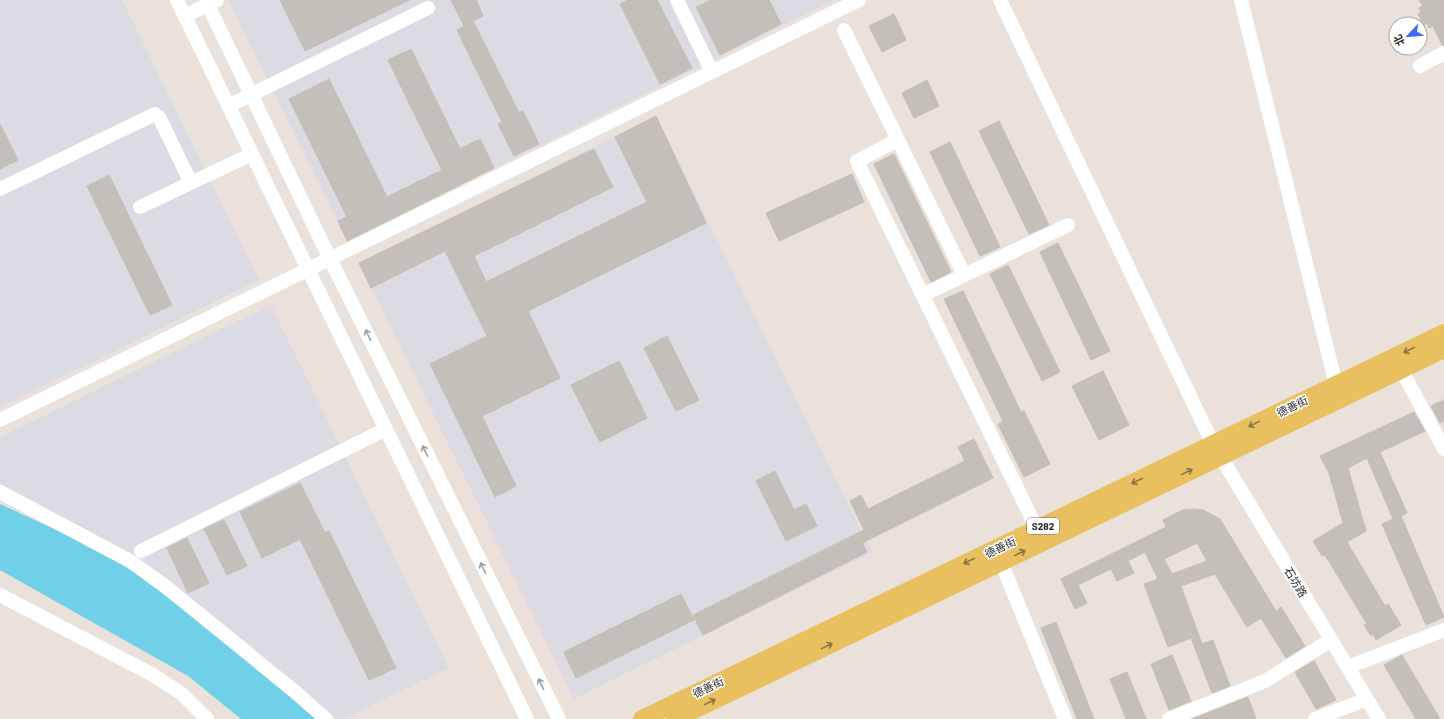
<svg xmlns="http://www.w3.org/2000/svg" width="1444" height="719" font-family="Barlow,'Noto Sans SC',sans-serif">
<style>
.industrial{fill:#dcdae2}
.water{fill:#70d0e8}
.building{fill:#c5bfb9;stroke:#c4bdb4;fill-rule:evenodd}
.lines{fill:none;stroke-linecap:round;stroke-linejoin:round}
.minor{stroke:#fff;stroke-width:14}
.major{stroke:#e9c05f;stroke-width:18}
.oneway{stroke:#9e9e9e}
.oneway2{stroke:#887444}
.labels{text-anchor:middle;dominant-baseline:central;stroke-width:3;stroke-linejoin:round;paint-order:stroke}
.shield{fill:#fff;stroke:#686868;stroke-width:1}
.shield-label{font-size:10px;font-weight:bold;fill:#282828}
.street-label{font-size:11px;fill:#282828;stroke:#fff}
</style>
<rect width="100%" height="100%" fill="#eae2da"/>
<path class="industrial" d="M0,0h122l137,280 -259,127z
M228,0h606l-487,241z
M656,116l216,436 -298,147 -215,-436z
M271,305l178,363 -105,51h-8l-110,-93 -100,-75 -126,-68v-46z"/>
<path class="water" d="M0,504l113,52 117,89 86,74h-75l-53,-43 -188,-106z"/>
<path class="building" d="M280,0h129l-104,51z
M451,0h25l7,16 -10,5 46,92 4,-2 16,33 -25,12 -16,-32 4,-2 -45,-92 7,-4z
M628,0h29l35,68 -32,16 -40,-80z
M711,0h58l12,24 -61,31 -24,-48z
M1419,0h25v45h-2l-9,-19 -4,2 -2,-5 -3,2 -6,-11 3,-2 -2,-4 4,-2z
M894,14l12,26 -24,12 -13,-26z
M411,49l49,100 20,-10 14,29 -147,73 -9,-20 9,-4 -58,-118 40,-20 58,118 55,-27 -54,-110z
M927,80l12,26 -25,12 -12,-25z
M656,116l50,107 -178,88 32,67 -78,38 34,70 -21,11 -65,-133 57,-28 -42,-85 -74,37 -12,-25 235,-114 19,38 -139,69 12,26 161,-80 -32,-65z
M999,121l50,104 -20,9 -50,-103z
M0,124l18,36 -18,9z
M950,142l50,105 -20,9 -50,-104z
M894,154l57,118 -20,10 -57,-118z
M852,174l12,28 -85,39 -13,-28z
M109,175l63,130 -22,10 -63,-129z
M1058,243l52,108 -19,9 -51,-108z
M1008,265l52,107 -18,9 -52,-107z
M963,291l58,121 3,-1 26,53 -26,13 -26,-53 5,-3 -59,-122z
M667,336l32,64 -23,11 -32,-63z
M619,361l28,57 -47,24 -29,-57z
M1103,371l26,54 -30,15 -27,-54z
M1444,400v21l-4,2 -9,-17z
M1414,412l11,19 -45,21 27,61 -6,3 43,101 -18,8 -44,-101 11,-5 -26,-61 -19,10 18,63 -19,11 38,64 3,-2 13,21 -25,15 -3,-6 -2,2 -7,-11 3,-1 -42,-69 -3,1 -9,-15 30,-18 -14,-50 -9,-17z
M974,439l19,39 -131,65 5,9 -164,83 -10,-20 171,-85 -14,-29 11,-6 7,14 97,-48 -7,-14z
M775,471l19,39 12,-6 11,22 -31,15 -30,-60z
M300,483l25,50 4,-2 67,137 -27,12 -69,-141 -38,19 -22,-46z
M1193,509l10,1 17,9 56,92 5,-4 24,39 -19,12 -25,-40 -14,9 -32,-53 -34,12 21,58 11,-4 17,46 -18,7 -21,-55 -23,9 -24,-63 14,-5 -13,-27 -17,9 6,12 -17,8 -6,-12 -33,16 9,18 -12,6 -14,-30 105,-52 -3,-7 20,-10zM1197,543l10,18 -35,13 -8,-15z
M224,520l23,46 -20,9 -23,-46z
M187,538l22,45 -21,10 -21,-45z
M681,594l13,26 -118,58 -12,-26z
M1056,622l38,97h-17l-36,-91z
M1172,655l19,46 -22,9 -18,-46z
M1402,655l38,64h-24l-32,-54z
M1314,661l22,39 -20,9 -21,-37z
M1127,672l19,47h-20l-16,-40z
M1248,697l8,22h-64z"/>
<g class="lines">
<path class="minor" d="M177,0l350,719
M677,0l35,72
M1000,0l213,444 166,275
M1241,0l95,385
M208,5l122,254 229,460
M185,16l32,-16
M844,30l54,110 -41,21 180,368
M1420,66l24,-13
M228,106l200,-98
M898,140l66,135
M0,189l155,-75 4,3 32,66
M140,207l112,-53
M923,295l145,-70
M1401,369l43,80
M0,420l859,-420
M0,492l130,69 35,25 129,105 32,28
M141,551l245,-122
M1001,562l64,157
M0,595l153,80 29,19 25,25
M1348,667l96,-37
M1169,719l96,-38 66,-41
M1315,719l52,-20"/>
<path class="major" d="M642,719l802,-386
M675,719l769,-370"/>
</g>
<defs><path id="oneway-shaft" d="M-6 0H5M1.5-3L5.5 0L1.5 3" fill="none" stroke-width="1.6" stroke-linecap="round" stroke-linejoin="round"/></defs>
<g class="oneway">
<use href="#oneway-shaft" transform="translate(368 335) rotate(-116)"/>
<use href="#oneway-shaft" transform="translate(425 451) rotate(-116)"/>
<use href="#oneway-shaft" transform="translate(483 568) rotate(-116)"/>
<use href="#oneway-shaft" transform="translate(541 684) rotate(-116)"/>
</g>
<g class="oneway2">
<use href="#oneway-shaft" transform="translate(1409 350) rotate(154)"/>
<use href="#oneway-shaft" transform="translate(1254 424) rotate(154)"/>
<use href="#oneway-shaft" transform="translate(1187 472) rotate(-26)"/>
<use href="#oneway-shaft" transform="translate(1137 481) rotate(154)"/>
<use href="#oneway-shaft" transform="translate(1020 553) rotate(-26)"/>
<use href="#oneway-shaft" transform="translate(969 561) rotate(154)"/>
<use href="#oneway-shaft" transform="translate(827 646) rotate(-26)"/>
<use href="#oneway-shaft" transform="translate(710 702) rotate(-26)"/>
</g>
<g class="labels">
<rect class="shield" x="1027" y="518" width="32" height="16" rx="3"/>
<g class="shield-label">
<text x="1043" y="526">S282</text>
</g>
<g class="street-label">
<text transform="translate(1292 406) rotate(-26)">德善街</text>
<text transform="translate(1000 547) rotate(-26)">德善街</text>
<text transform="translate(1296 582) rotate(59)">石坊路</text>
<text transform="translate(708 687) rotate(-26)">德善街</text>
</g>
</g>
<g transform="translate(1408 36) rotate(244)"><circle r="19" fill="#ffffff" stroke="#a9a9a9"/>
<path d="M0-3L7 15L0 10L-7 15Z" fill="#406cf1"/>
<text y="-6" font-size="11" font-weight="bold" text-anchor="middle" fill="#282828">北</text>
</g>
</svg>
